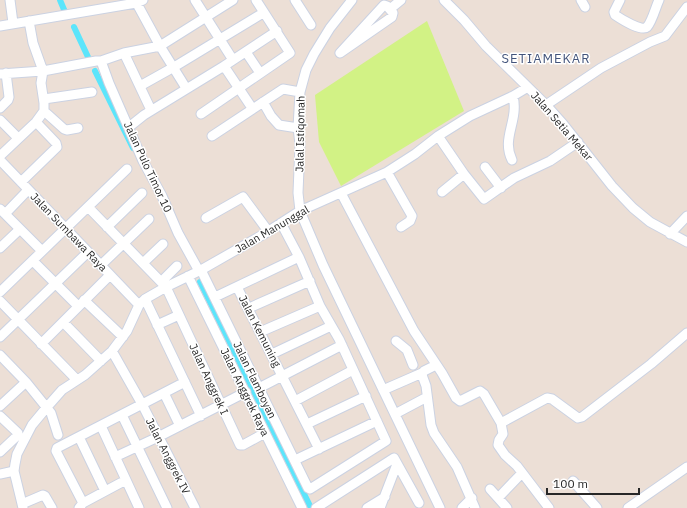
<svg xmlns="http://www.w3.org/2000/svg" width="687" height="508" font-family="'IBM Plex Sans',sans-serif">
<style>
.pitch{fill:#d2f285}
.lines{fill:none;stroke-linecap:round;stroke-linejoin:round}
.canal{stroke:#5ce5fb;stroke-width:6}
.minor-casing{stroke:#cbd2e2;stroke-width:11}
.minor{stroke:#fff;stroke-width:9}
.labels{text-anchor:middle;dominant-baseline:central;stroke-width:3;stroke-linejoin:round;paint-order:stroke}
.street-label{font-size:11px;fill:#272727;stroke:#fff}
.quarter-label{font-size:13px;letter-spacing:1px;fill:#43547b;stroke:#fff}
</style>
<rect width="100%" height="100%" fill="#ecdfd6"/>
<path class="pitch" d="M427,21l37,90 -123,75 -22,-44 -4,-47z"/>
<g class="lines">
<path class="canal" d="M60,0l5,12
M74,27l14,30
M95,71l38,77
M200,282l111,226"/>
<g class="minor-casing">
<path id="minor" d="M10,0l3,23
M135,0l25,46 26,42
M195,0l38,60
M295,0l16,25
M352,0l-22,28 -16,26 -8,16 -6,22 -2,36 2,16 -2,49 2,18 23,54 117,243
M444,0l20,20 22,26 60,59 17,19 49,62 21,22 17,14 37,20
M581,0l4,7
M620,0l-6,12 1,3c6,4 27,17 32,12 5,-5 9,-21 12,-27
M384,5l3,1 6,7 -1,4 -52,36z
M390,9l11,-9
M0,26l136,-23 7,-3
M246,52l14,21
M124,53l27,57
M101,61l8,22 34,78 19,35 16,37 21,38
M224,66l28,42
M0,74l43,-3 53,-10h5l23,-8 36,-7 73,-46
M140,86l34,-19 89,-54
M44,99l48,-7
M263,102l8,14 8,9 19,3
M546,105l55,-37 49,-26 15,-6 22,-29
M0,108l8,-8 1,-3 -3,-24
M44,111l20,18 3,1 11,-2
M201,114l89,-61 -34,-53
M0,120l18,18
M129,127l15,-12 80,-49 53,-35
M212,136l71,-47 17,3
M438,136l26,38 20,25 30,-21 36,-17 28,-19
M0,156l36,-34 8,-11v-8l-3,-20 2,-12 -10,-28 -4,-22
M0,160l139,145
M512,160c-11,-22 7,-39 1,-64
M485,167l16,21
M387,172l25,44 -2,5 -9,6
M21,182l36,-35 -1,-4 -20,-21
M442,192l22,-18
M341,193l73,138 28,42 14,25 4,3 20,-10 4,3 17,29 2,11 -4,6 -1,5 7,10 12,11 32,42
M88,207l78,80 74,158h3l22,-12
M0,209l42,42
M5,214l23,-24
M206,218l37,-21 25,34
M107,227l35,-34
M670,234l17,-18
M0,248l20,-19
M33,261l45,45
M143,263l20,-19
M101,265l48,-46
M201,270l107,218 2,1 76,-48 -47,-102 -19,-33 -21,-49 -18,-34
M188,276l114,232
M161,282l16,-16
M237,287l82,162
M0,292l127,-123
M215,297l84,-40
M145,299l56,117
M84,300l39,37
M0,301l77,79
M249,308l61,-27
M63,322l38,39
M157,325l22,-10
M260,332l60,-26
M0,337l88,-85
M396,341l11,9 6,15
M41,344l69,-69
M112,351l30,53 53,104
M272,354l59,-28
M0,355l26,27 25,31 7,22
M436,365l-12,6 -2,4 4,11 5,39 3,8 23,34 18,41
M259,388l83,-43
M383,390l39,-17
M164,393l16,33
M295,401l58,-31
M0,406l26,-24
M395,414l32,-17
M122,415l45,93
M0,416l18,17v2l-18,17
M501,423l46,-25 5,1 26,19 4,-1 69,-53 36,-31
M307,424l59,-28
M101,426l38,82
M79,437l26,54
M115,457l43,-20 88,-45
M295,460l82,-39
M0,474l14,-3
M573,481l24,27
M490,489l17,19
M498,498l24,-25
M83,503l-27,-52 1,-3 128,-66
M22,504l21,-9 2,1 7,12
M23,508l-9,-37 1,-7 2,-10 15,-29 15,-18 15,-17 23,-15 27,-24 15,-20 12,-26 6,-6 21,-12 35,-17 63,-36 36,-23 87,-39 28,-18 23,-18 32,-20 43,-20 15,-9
M79,508l4,-5 43,-23
M316,508l78,-50 25,45
M367,508l18,-11
M380,508l17,-44
M462,508l10,-10
M628,508l59,-41"/>
</g>
<use href="#minor" class="minor"/>
</g>
<g class="labels">
<g class="street-label">
<text transform="translate(562 126) rotate(49)">Jalan Setia Mekar</text>
<text transform="translate(300 134) rotate(-89)">Jalal Istiqomah</text>
<text transform="translate(148 167) rotate(65)">Jalan Pulo Timor 10</text>
<text transform="translate(272 229) rotate(-30)">Jalan Manunggal</text>
<text transform="translate(69 232) rotate(46)">Jalan Sumbawa Raya</text>
<text transform="translate(260 331) rotate(63)">Jalan Kemuning</text>
<text transform="translate(209 379) rotate(65)">Jalan Anggrek I</text>
<text transform="translate(255 380) rotate(64)">Jalan Flamboyan</text>
<text transform="translate(245 392) rotate(64)">Jalan Anggrek Raya</text>
<text transform="translate(168 456) rotate(63)">Jalan Anggrek IV</text>
</g>
<g class="quarter-label">
<text x="546" y="58">SETIAMEKAR</text>
</g>
</g>
<path d="M547 488v6h92v-6" fill="none" stroke="#272727" stroke-width="2"/>
<text x="553" y="488" font-size="12" fill="#272727" stroke="#ffffff" stroke-width="3" paint-order="stroke">100 m</text>
</svg>
